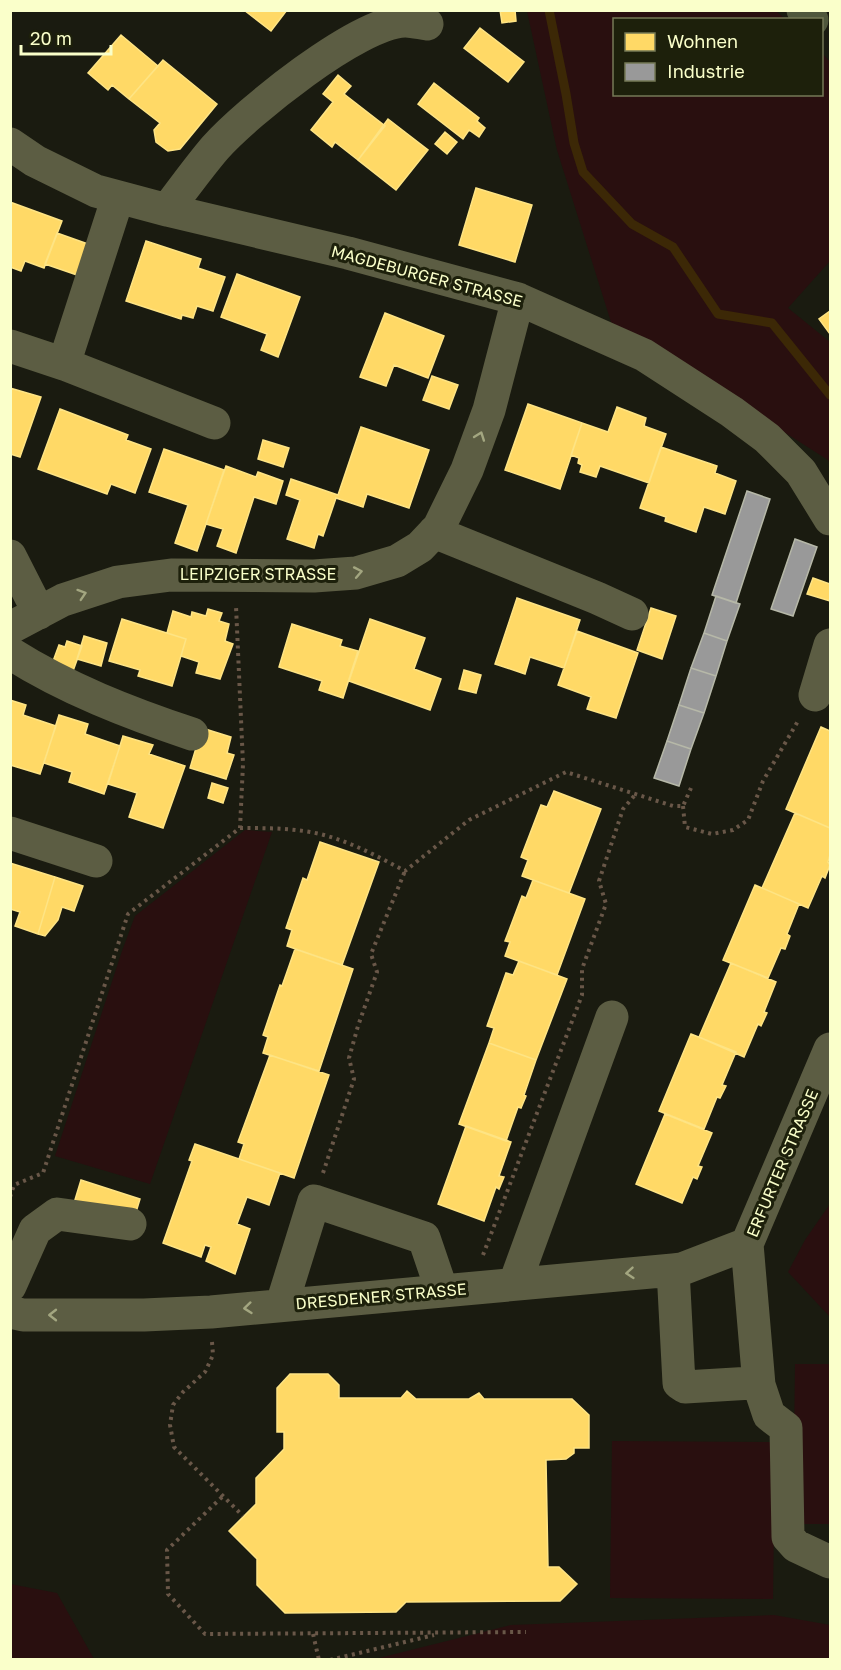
<svg xmlns="http://www.w3.org/2000/svg" width="841" height="1670" font-family="'Golos Text',sans-serif">
<style>
.green{fill:#290f0f}
.homes{fill:#ffd966;stroke:#fee484;stroke-width:1.5}
.industry{fill:#999;stroke:#b6b8a8;stroke-width:1.5}
.lines{fill:none;stroke-linecap:round;stroke-linejoin:round}
.stream{stroke:#3c2806;stroke-width:9}
.path{stroke:#695748;stroke-width:4;stroke-dasharray:3 4.5;stroke-linecap:butt}
.minor{stroke:#5c5d43;stroke-width:33}
.major{stroke:#4f573c;stroke-width:33}
.oneway{stroke:#a3a680}
.labels{text-anchor:middle;dominant-baseline:central;stroke-width:6;stroke-linejoin:round;paint-order:stroke}
.street-label{font-size:16px;fill:#faffca;stroke:#1d200b}
</style>
<rect width="100%" height="100%" fill="#1a1b10"/>
<path class="green" d="M775,10l10,9 -171,1v74h208v-41l8,9v199l-42,47 42,34v122l-2,-4 -217,-138 -54,-172 -30,-139z
M245,830l27,2 -122,352 -95,-28 67,-205 13,-35z
M830,1204v113l-42,-45 17,-32z
M795,1364h35v160h-37z
M612,1441l163,1 -2,157 -163,-1z
M10,1584l47,9 37,66h-83z
M774,1615l56,10v34h-455l136,-34z"/>
<path class="homes" d="M244,10h43l-16,21z
M500,10h15l1,11 -14,2z
M480,28l44,34 -16,20 -44,-34z
M121,35l37,31 -29,33 -17,-14 -4,5 -20,-17z
M163,60l54,44 -37,45 -12,2 -12,-9 -2,-12 6,-7 -31,-24z
M338,75l13,11 -7,8 41,32 -27,34 -23,-18 -3,5 -21,-17 22,-28 -10,-8z
M434,83l45,35 -2,3 8,7 -6,9 -10,-7 -6,9 -45,-35z
M388,119l40,31 -32,40 -38,-30z
M445,132l12,10 -10,12 -12,-10z
M476,188l56,17 -17,57 -56,-17z
M10,202l52,19 -18,47 -19,-7 -4,10 -11,-4z
M57,233l31,11 -11,31 -32,-11z
M146,241l55,18 -3,9 27,9 -12,34 -16,-5 -4,12 -11,-3 -1,4 -55,-18z
M237,274l63,23 -22,60 -17,-7 6,-16 -46,-17z
M830,311v23l-11,-15z
M385,313l59,23 -16,42 -34,-13 -8,21 -26,-9z
M432,376l26,9 -9,24 -26,-9z
M10,388l31,9 -21,60 -10,-3z
M528,404l54,19 -22,66 -55,-19z
M617,407l29,11 -2,8 22,8 -17,49 -49,-17 -4,11 -16,-5 2,-7 -4,-2 1,-5 -8,-3 11,-32 26,9z
M60,409l68,26 -2,5 25,9 -16,44 -24,-9 -4,10 -69,-25z
M361,427l68,23 -20,58 -42,-14 -4,13 -27,-9 -13,38 -5,-2 -4,14 -27,-9 13,-39 -14,-5 5,-16 47,16z
M263,440l26,8 -6,19 -25,-8z
M661,447l56,19 -2,7 21,8 -11,33 -21,-7 -8,25 -31,-11 1,-4 -26,-9z
M164,449l60,21 -27,81 -22,-8 13,-38 -39,-13z
M226,466l30,11 2,-5 25,9 -7,23 -22,-7 -18,56 -19,-7 6,-17 -17,-5z
M813,578l17,6v17l-23,-7z
M517,598l63,22 -16,48 -34,-11 -5,17 -30,-10z
M651,608l25,8 -14,43 -25,-9z
M208,609l14,4 -3,8 10,3 -4,17 8,3 -13,35 -24,-6 3,-11 -18,-6 5,-17 -19,-6 6,-22 18,6 1,-5 14,4z
M122,619l64,20 -14,47 -34,-10 2,-6 -31,-9z
M370,619l55,19 -11,31 27,10 -11,31 -81,-29z
M292,624l50,16 -2,6 18,5 -15,47 -24,-8 3,-9 -43,-14z
M577,631l61,22 -22,65 -29,-9 4,-12 -33,-12z
M84,636l23,7 -6,23 -24,-7z
M67,641l15,5 -9,25 -21,-7 7,-19 6,2z
M464,670l17,5 -5,18 -17,-4z
M10,700l16,5 -3,10 33,11 -16,48 -30,-9z
M59,715l29,9 -3,10 35,12 -16,48 -35,-12 3,-10 -28,-9z
M821,727l9,4v97l-44,-19z
M202,728l29,9 -4,16 7,2 -8,24 -36,-11z
M123,736l30,9 -4,9 36,12 -22,62 -34,-11 8,-24 -29,-9z
M212,783l16,5 -5,15 -15,-5z
M554,791l47,18 -32,84 -47,-17 6,-16 -7,-3 20,-52 6,2z
M795,813l35,15v27l-2,7 2,3 -5,13 -3,-2 -14,32 -46,-20z
M320,842l59,20 -37,103 -55,-19 5,-16 -6,-2 17,-50 4,2z
M10,863l45,14 -17,57 -23,-8 5,-14 -10,-3z
M55,877l28,9 -9,25 -12,-4 -4,13 -13,16 -7,-2z
M533,880l52,19 -28,76 -52,-19 5,-14 -5,-1 17,-45 4,2z
M755,885l44,19 -12,30 3,2 -5,13 -4,-1 -13,30 -45,-18z
M295,949l58,20 -34,102 -56,-18 5,-16 -5,-2 17,-50 2,1z
M519,961l48,18 -31,81 -47,-17 5,-15 -7,-2 19,-53 7,2z
M731,963l45,19 -12,30 3,1 -6,13 -3,-2 -14,33 -45,-20z
M691,1034l45,18 -14,33 4,1 -6,12 -3,-1 -13,32 -45,-18z
M489,1043l47,17 -12,35 2,1 -5,12 -3,-1 -12,34 -47,-17z
M270,1055l59,20 -35,103 -55,-19 5,-15 -6,-2z
M665,1114l47,19 -14,33 4,1 -5,12 -4,-2 -11,26 -46,-19z
M466,1126l45,16 -12,34 5,1 -5,12 -3,-2 -12,34 -46,-17z
M195,1144l85,29 -11,32 -22,-8 -10,27 13,5 -15,45 -29,-13 5,-14 -6,-2 -4,12 -38,-14 29,-82 -3,-1z
M81,1180l59,19 -7,23 -59,-19z
M290,1374h38l11,11v13h62l6,-7 9,8h53l10,-6 5,6h88l17,16v33h-15v5l-8,6 -20,1 2,107h11l18,17 -17,17 -154,1 -10,10 -111,1 -28,-28v-26l-28,-28 27,-27v-26l28,-29v-17h-7v-44z"/>
<path class="industry" d="M747,491l23,8 -34,104 -24,-8z
M795,539l22,8 -24,69 -22,-7z
M716,596l24,8 -13,37 -23,-8z
M704,633l23,8 -11,35 -25,-8z
M691,668l25,8 -12,37 -25,-8z
M679,705l25,8 -13,36 -24,-8z
M667,741l24,8 -12,37 -25,-8z"/>
<g class="lines">
<path class="stream" d="M549,10l17,84 8,49 9,29 49,52 41,23 45,67 54,9 58,72"/>
<path class="path" d="M683,806l2,21 27,7 21,-4 15,-10 15,-39 35,-60
M240,828c28,0 57,0 84,7 29,8 55,22 81,36l64,-51 97,-48 107,34h10l8,-18
M323,1173l31,-94 -5,-21 9,-32 19,-54 -6,-18 34,-83
M10,1197l4,-12 29,-12 85,-259 112,-86 3,-64 -7,-158
M483,1255l99,-260v-26l24,-65 -7,-23 24,-72 12,-14
M212,1342l1,13 -8,17 -22,20 -10,13 -3,20 4,22 69,69
M222,1497l-55,53 1,44 37,40 321,-2
M313,1634l6,26
M330,1660l104,-25"/>
<path class="minor" d="M10,144l25,17 61,30 71,19 181,43 170,46 126,56 88,57 35,26 34,34 29,47
M167,210c16,-21 31,-42 48,-62 31,-35 143,-126 190,-127 7,0 15,2 22,3
M10,346l54,18 54,-167
M64,364l150,59
M434,532l163,66 35,16
M10,556l29,57
M10,628l53,-28 55,-18 53,-7 143,1 42,-3 41,-12 23,-14 19,-20 28,-57 22,-60 29,-111
M10,653c57,36 119,60 182,81
M815,695l15,-50
M10,833l86,28
M830,1049l-83,195 12,141 10,30 17,13 2,109 8,9 34,16
M673,1270l6,113 6,4 67,-4 6,-4
M515,1283l97,-266
M10,1286l25,-56 22,-16 73,10
M282,1304l32,-103 110,37 18,53
M10,1312l13,3h121l67,-3 462,-42 9,-1 65,-25"/>
<path class="major" d="M803,10l9,10"/>
</g>
<defs><path id="oneway-chevron" d="M-2-3.5L2.5 0L-2 3.5" fill="none" stroke-width="1.6" stroke-linecap="round" stroke-linejoin="round" transform="scale(1.5)"/></defs>
<g class="oneway">
<use href="#oneway-chevron" transform="translate(480 436) rotate(-70)"/>
<use href="#oneway-chevron" transform="translate(358 572) rotate(-11)"/>
<use href="#oneway-chevron" transform="translate(82 594) rotate(-18)"/>
<use href="#oneway-chevron" transform="translate(630 1273) rotate(175)"/>
<use href="#oneway-chevron" transform="translate(248 1308) rotate(174)"/>
<use href="#oneway-chevron" transform="translate(53 1315) rotate(180)"/>
</g>
<g class="labels">
<g class="street-label">
<text transform="translate(427 276) rotate(15)">MAGDEBURGER STRASSE</text>
<text x="258" y="574">LEIPZIGER STRASSE</text>
<text transform="translate(782 1163) rotate(-67)">ERFURTER STRASSE</text>
<text transform="translate(381 1296) rotate(-5)">DRESDENER STRASSE</text>
</g>
</g>
<rect width="841" height="1670" fill="none" stroke="#faffca" stroke-width="24"/>
<rect x="613" y="18" width="210" height="78" fill="#1d200b" stroke="#757957" stroke-width="1.5"/>
<rect x="625" y="33" width="30" height="18" fill="#ffd966" stroke="#757957" stroke-width="1.5"/>
<text x="667" y="48" font-size="18" fill="#faffca">Wohnen</text>
<rect x="625" y="63" width="30" height="18" fill="#999999" stroke="#757957" stroke-width="1.5"/>
<text x="667" y="78" font-size="18" fill="#faffca">Industrie</text>
<path d="M21 45v9h90v-9" fill="none" stroke="#faffca" stroke-width="3"/>
<text x="30" y="45" font-size="18" fill="#faffca" stroke="#1d200b" stroke-width="4.5" paint-order="stroke">20 m</text>
</svg>
